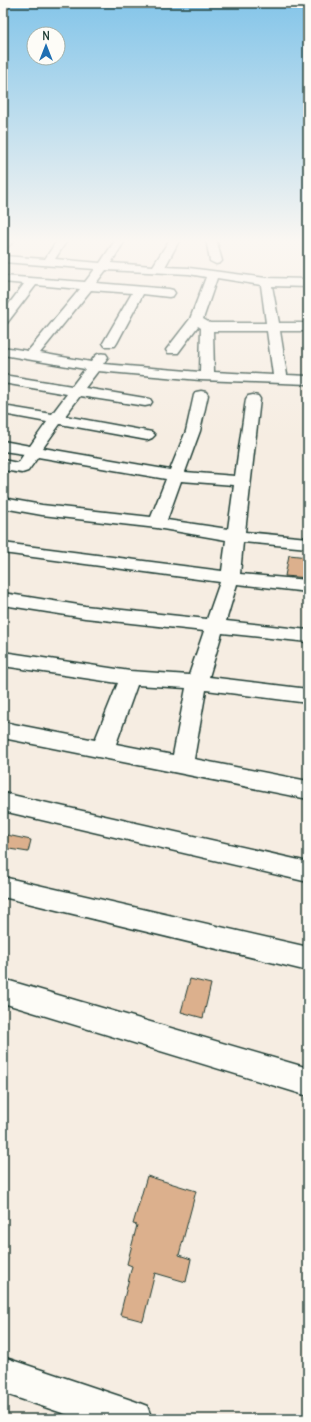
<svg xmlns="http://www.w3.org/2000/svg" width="311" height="1422" font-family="Delius,sans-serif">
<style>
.building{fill:#dcb08d;stroke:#1f3d34}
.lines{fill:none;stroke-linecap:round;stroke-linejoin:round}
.minor-casing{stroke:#1f3d34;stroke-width:3}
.minor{fill:#fdfcf7;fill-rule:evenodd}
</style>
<rect width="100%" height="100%" fill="#f6ede2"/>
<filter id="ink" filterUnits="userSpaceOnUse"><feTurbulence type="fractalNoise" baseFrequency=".025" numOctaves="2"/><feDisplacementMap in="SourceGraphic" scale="8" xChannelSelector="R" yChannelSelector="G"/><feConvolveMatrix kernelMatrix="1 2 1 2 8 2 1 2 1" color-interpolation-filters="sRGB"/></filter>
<g filter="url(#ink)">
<path class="building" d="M289,555l19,2v21l-23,-2z
M7,835l24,5 -3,12 -25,-4z
M190,979l21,5 -8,34 -22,-6z
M147,1176l49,15 -17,64 12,4 -5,23 -31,-9 -12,48 -23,-6 12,-49 -5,-2 10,-39 -4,-1z"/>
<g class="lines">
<g class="minor-casing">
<path id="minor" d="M4,239h11l-8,9 -4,1z
M58,239h10l-13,20 45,4 16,-24h10l-15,24 42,3 17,-27h10l-15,28 24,1 77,10 42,1v8l-36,-1 7,37h29v8h-28l7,44 21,1v8l-108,-4 -102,-9 -13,17 60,10 5,1 2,3 -2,3 -5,1 -65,-10 -15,20 87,16 3,3 -3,3 -5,2 -87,-16 -17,24 127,22 16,-39 8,-36 2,-3 5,-1 5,1 2,3 -8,36 -15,41 50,4 11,-77 2,-3 5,-1 5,1 2,3 -15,133 63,6v10l-65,-6 -3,32 68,6v12l-71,-8 -11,37 82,9v12l-86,-9 -13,44 99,12v14l-102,-13 -12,69 114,22v18l-305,-61v-16l92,18 23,-57 -115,-17v-14l127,19 59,4 15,-44 -119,-13 -82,-13v-12l82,13 122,13 13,-37 -217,-29v-10l219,28 4,-31 -69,-12 -115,-13 -39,-7v-10l39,7 109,12 15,-38 -128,-22 -10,14 -6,2 -19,-3v-10l15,3 6,-9 -21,-3v-10l27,5 17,-24 -44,-8v-8l49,8 15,-20 -64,-11v-8l69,11 13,-17 -82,-14v-8l25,4 52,-62 -44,-4 -29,38 -4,1v-12l21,-28 -21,-2v-6l82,6 10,-13 -92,-7v-6l42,3zM106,270l83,4 17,3 -16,42 -24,31 2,3h10l20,-27 3,2 -1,44 -97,-8 5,-7 -2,-3c-8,-2 -11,1 -15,8l-51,-9 51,-63 41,3 -29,50 2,3h10l2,-3 26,-49 26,3 4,-1 2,-3 -2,-3 -4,-1 -73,-6zM217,278l44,7 5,38h-56l-7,-4zM213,331h54l6,44 -59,-3zM181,481l53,4 -6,44 -61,-9zM137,685l49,3 -13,67 -57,-11z
M206,239h10l6,22 -2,2 -4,1 -6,-3z
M3,793l305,69v20l-305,-71z
M3,877l305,70v24l-305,-74z
M3,979l305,89v28l-305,-93z
M3,1357l131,44 13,5 5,13h-72l-77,-26z"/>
</g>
<use href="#minor" class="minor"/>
</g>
</g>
<linearGradient id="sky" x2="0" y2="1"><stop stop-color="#84c5e9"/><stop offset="0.55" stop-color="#fbf7f2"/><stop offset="1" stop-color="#fbf7f2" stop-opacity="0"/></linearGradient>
<rect width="311" height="438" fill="url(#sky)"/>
<rect width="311" height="1422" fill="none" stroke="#fdfcf7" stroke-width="16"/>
<rect x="8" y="8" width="295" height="1406" fill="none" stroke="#1f3d34" stroke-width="1.5" filter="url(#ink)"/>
<g transform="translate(46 46)"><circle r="19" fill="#fdfcf7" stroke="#a4b0a9"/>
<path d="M0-3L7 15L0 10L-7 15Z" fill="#1f6fb2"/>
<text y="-6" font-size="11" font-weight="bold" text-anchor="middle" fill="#1f3d34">N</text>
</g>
</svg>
